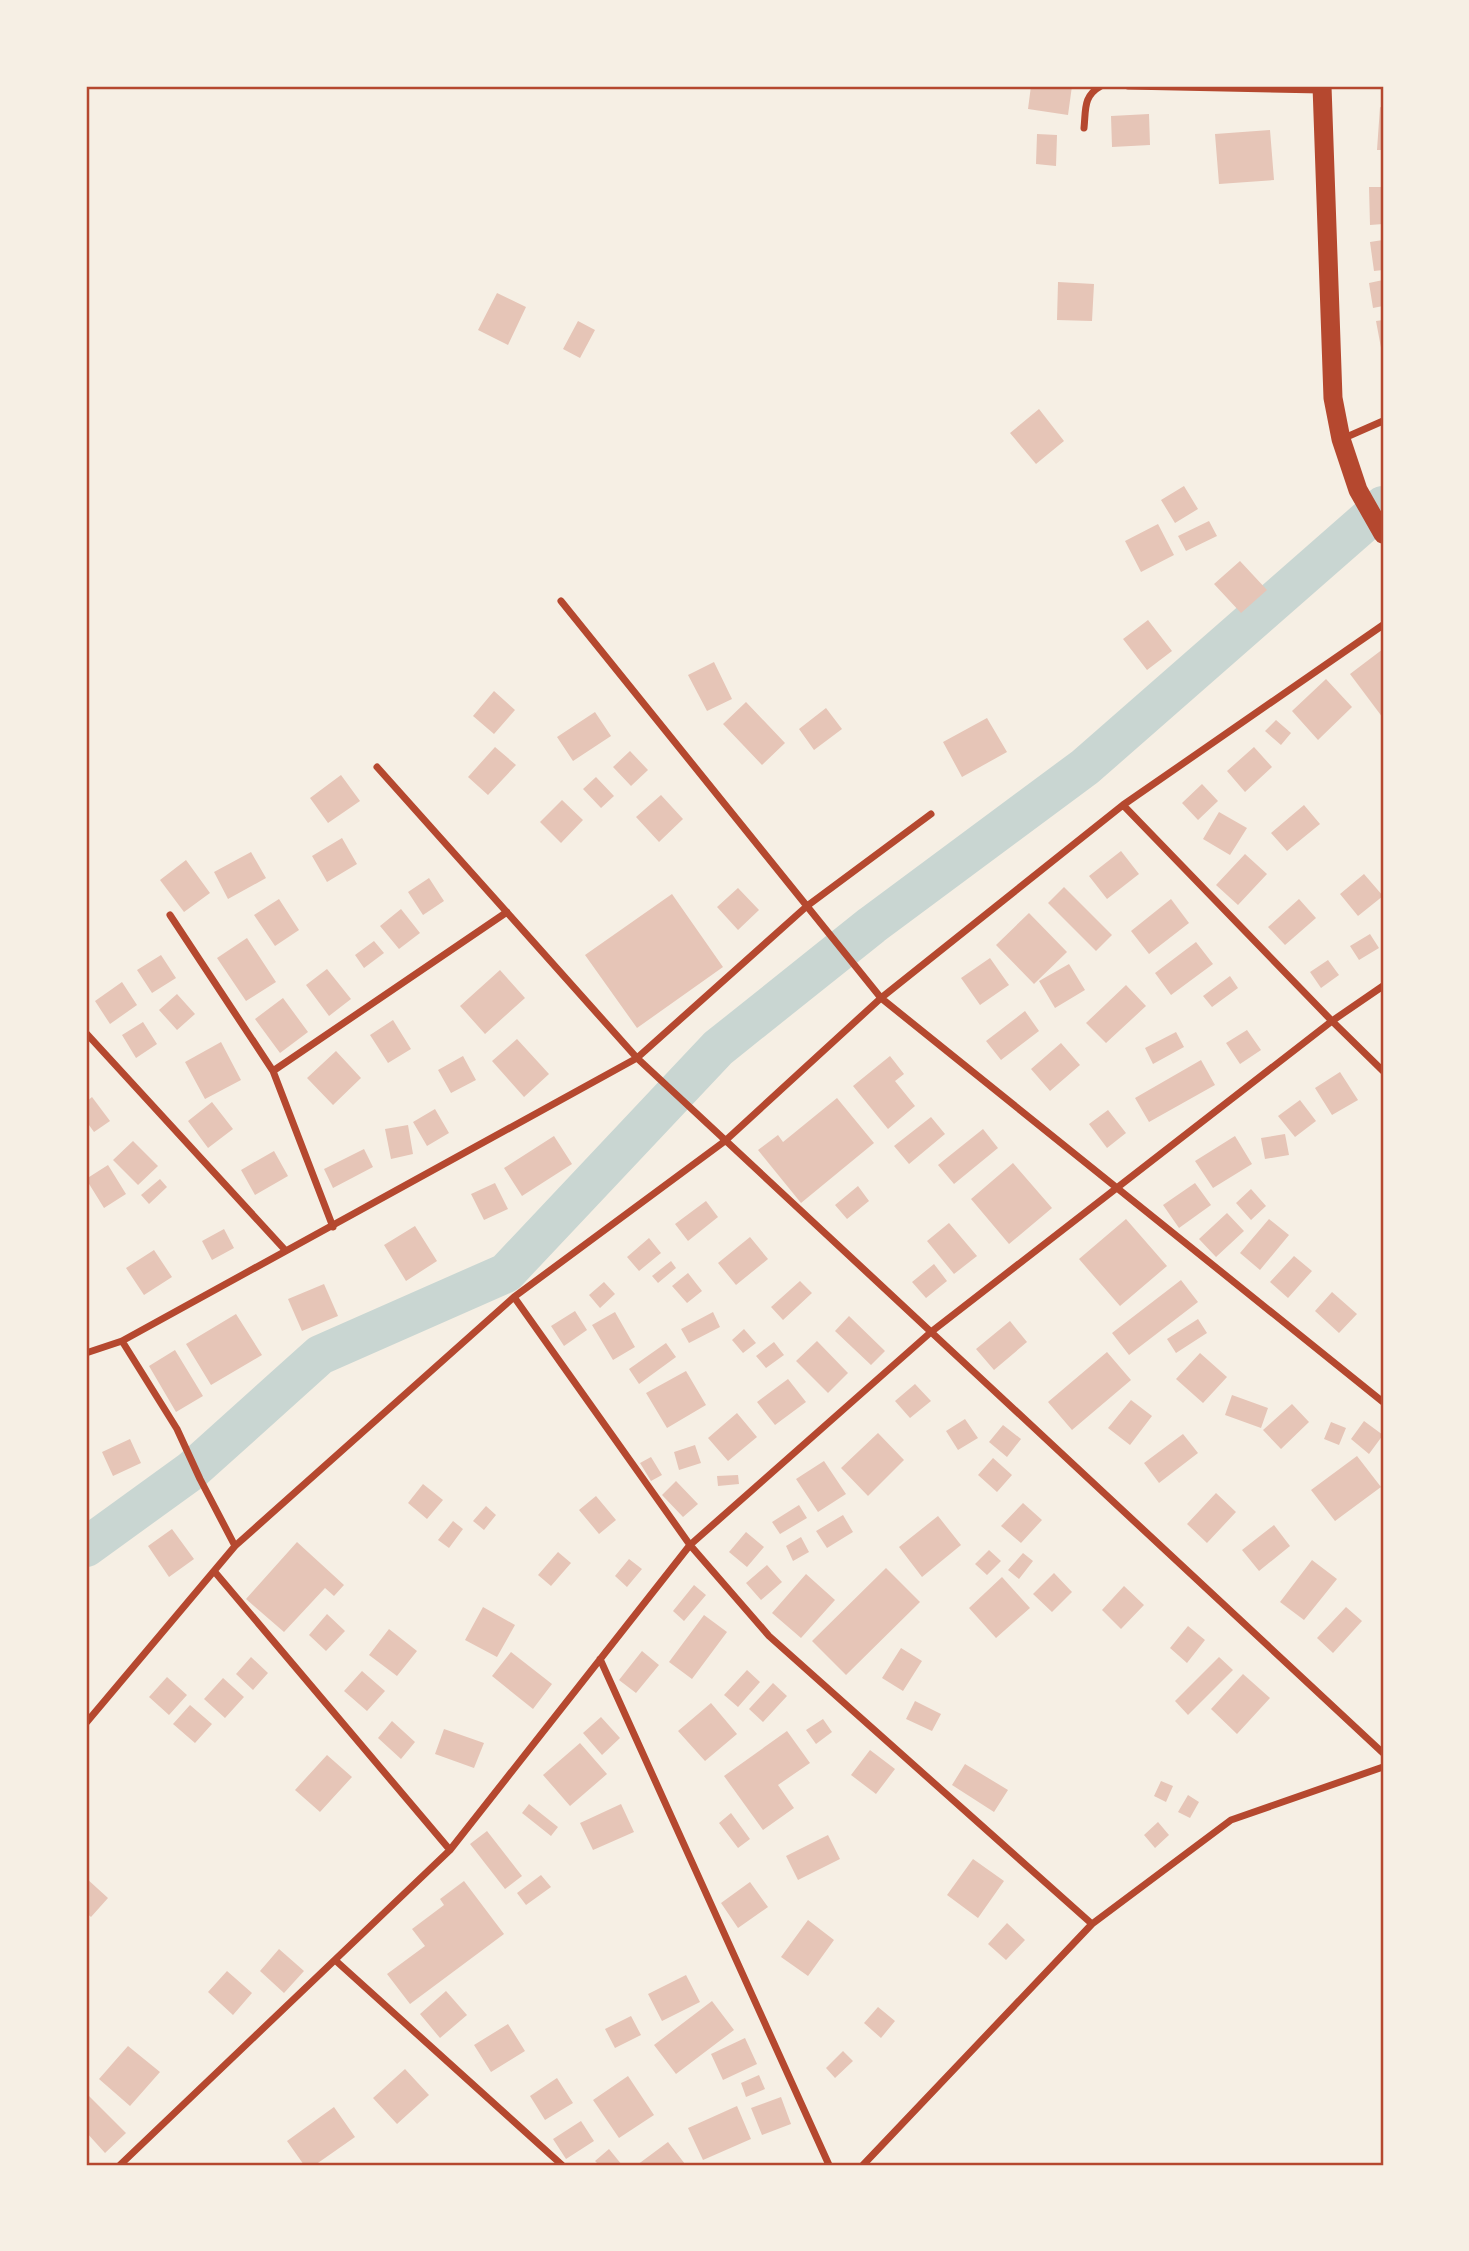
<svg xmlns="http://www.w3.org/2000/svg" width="1469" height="2251" font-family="'PT Sans Narrow',sans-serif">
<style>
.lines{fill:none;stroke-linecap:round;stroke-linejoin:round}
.river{stroke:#c9d6d2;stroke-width:40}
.building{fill:#e6c5b7}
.minor{stroke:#b5482f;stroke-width:7}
.trunk{stroke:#b5482f;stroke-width:19}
.neatline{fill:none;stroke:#b5482f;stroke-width:2.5}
</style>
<rect width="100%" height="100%" fill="#f6efe4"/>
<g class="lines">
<path class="river" d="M86,1547l105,-76 129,-116 186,-82 212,-225 154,-123 213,-158 298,-261"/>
</g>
<path class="building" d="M1031,86h41l-4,29 -40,-6z
M1380,107l3,1v42h-6z
M1149,114l1,31 -38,2 -1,-31z
M1270,130l4,50 -55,4 -4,-50z
M1037,134l20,1 -1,31 -20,-2z
M1369,187h14v37l-13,1z
M1383,240v30l-9,1 -4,-29z
M1383,280v26l-10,2 -4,-25z
M1058,282l36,2 -2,37 -35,-1z
M497,293l29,14 -18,38 -30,-15z
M1383,320v33h-1l-6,-32z
M578,321l17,9 -15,28 -17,-9z
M1039,409l25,32 -28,23 -26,-31z
M1184,486l14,23 -23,14 -14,-23z
M1209,521l8,15 -31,15 -8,-15z
M1158,524l16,31 -33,17 -16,-31z
M1240,561l27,29 -26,23 -27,-29z
M1148,620l24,31 -25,19 -24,-31z
M1383,649v69l-33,-44z
M714,662l18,37 -25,12 -19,-36z
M1326,679l26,28 -34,33 -26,-29z
M494,691l21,19 -21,24 -21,-18z
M746,702l39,41 -23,22 -39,-41z
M826,708l16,21 -28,21 -15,-21z
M595,712l16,24 -38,25 -16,-24z
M987,718l20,34 -45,25 -19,-35z
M1276,720l15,13 -10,12 -16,-14z
M495,747l21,18 -28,30 -20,-18z
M1254,747l18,20 -27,25 -18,-21z
M630,751l18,19 -17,16 -18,-19z
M341,775l19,26 -32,22 -18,-25z
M596,777l18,19 -13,12 -18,-19z
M1202,784l16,17 -20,19 -16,-17z
M661,795l22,24 -24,23 -23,-25z
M562,800l21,20 -22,23 -21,-21z
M1304,805l16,19 -33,27 -16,-18z
M1219,812l28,16 -17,27 -27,-16z
M342,838l15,26 -30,18 -15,-26z
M1121,851l18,23 -32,25 -18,-23z
M251,852l15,26 -38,21 -14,-27z
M1245,854l22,20 -29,31 -22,-20z
M186,860l24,33 -26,19 -24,-32z
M1364,874l19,22 -25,20 -18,-22z
M429,878l15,23 -21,14 -15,-23z
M1064,887l48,48 -16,16 -48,-48z
M738,888l21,22 -21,20 -21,-23z
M672,894l51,73 -86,61 -52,-73z
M279,899l20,31 -24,16 -21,-31z
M1171,899l18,24 -40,31 -18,-23z
M1299,899l17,19 -31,27 -17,-18z
M401,909l19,24 -21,16 -19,-23z
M1029,913l38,39 -33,32 -38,-39z
M1370,934l9,14 -20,12 -9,-14z
M247,938l29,44 -30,19 -29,-43z
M374,941l10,12 -20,15 -9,-13z
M1196,942l17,22 -42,31 -16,-22z
M161,955l15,23 -24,15 -15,-23z
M990,958l19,27 -29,20 -19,-27z
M1328,960l11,15 -18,13 -11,-16z
M1069,964l16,26 -30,18 -16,-27z
M327,969l24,30 -22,17 -23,-31z
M500,970l25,28 -40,36 -25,-28z
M1230,976l8,12 -26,19 -9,-11z
M122,982l15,23 -27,19 -15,-23z
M1126,985l20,21 -40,37 -20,-20z
M177,994l18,20 -18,16 -18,-20z
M283,998l25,34 -28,21 -25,-34z
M1025,1011l14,20 -38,29 -15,-19z
M393,1020l18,29 -23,14 -18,-28z
M143,1022l14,22 -21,14 -14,-23z
M1247,1030l14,20 -21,14 -14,-21z
M1176,1032l8,15 -31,17 -8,-16z
M517,1039l32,35 -25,23 -32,-36z
M221,1042l20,38 -36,19 -20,-37z
M1061,1043l19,22 -30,26 -19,-22z
M336,1051l25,27 -28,27 -26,-27z
M463,1056l13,24 -25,13 -13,-23z
M890,1056l14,18 -9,7 20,25 -27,23 -35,-43z
M1201,1060l14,25 -66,37 -14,-24z
M1340,1072l18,28 -26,15 -17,-27z
M92,1097l18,24 -16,11 -8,-11v-19z
M837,1098l37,45 -73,60 -43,-53 20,-15 5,7z
M1300,1100l16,21 -21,16 -17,-21z
M212,1102l21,27 -25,19 -20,-27z
M435,1109l14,24 -22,13 -14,-24z
M1108,1110l18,23 -19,15 -18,-24z
M931,1117l14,17 -36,30 -15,-18z
M408,1125l5,29 -22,5 -6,-30z
M983,1129l15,19 -44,36 -16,-19z
M1285,1134l4,21 -24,4 -4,-21z
M554,1136l18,28 -50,32 -18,-28z
M1235,1136l17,28 -39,24 -18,-27z
M133,1141l25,25 -20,19 -25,-25z
M364,1149l9,18 -40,21 -9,-19z
M274,1151l14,25 -33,19 -14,-25z
M1013,1163l39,45 -43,36 -38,-45z
M108,1165l18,29 -22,14 -18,-29z
M160,1179l7,8 -18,17 -8,-9z
M495,1183l13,26 -24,11 -13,-26z
M1195,1183l16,22 -32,23 -16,-23z
M858,1186l11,15 -22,18 -12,-14z
M1251,1189l15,17 -15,14 -15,-17z
M706,1201l12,16 -30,24 -13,-17z
M1227,1213l17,18 -28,26 -17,-18z
M1126,1219l41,47 -47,40 -41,-47z
M1269,1219l20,16 -29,35 -20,-17z
M949,1223l28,33 -23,18 -27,-33z
M415,1226l22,35 -31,20 -22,-36z
M224,1229l10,19 -22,12 -10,-19z
M750,1237l18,22 -32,26 -18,-22z
M649,1238l12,15 -22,18 -12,-14z
M154,1250l18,27 -28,18 -18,-27z
M1294,1256l18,15 -24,27 -18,-16z
M671,1261l5,7 -18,15 -6,-7z
M934,1264l13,17 -21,17 -14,-16z
M688,1273l14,18 -15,12 -15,-17z
M1181,1280l17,22 -69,53 -17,-22z
M800,1281l12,12 -29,27 -12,-13z
M604,1282l11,12 -15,14 -11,-13z
M324,1284l14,32 -36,15 -14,-32z
M1332,1292l25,22 -18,19 -24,-22z
M575,1311l12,19 -23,16 -13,-20z
M615,1312l20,35 -22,13 -21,-35z
M713,1312l7,15 -31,16 -8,-14z
M236,1314l26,41 -51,30 -25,-41z
M849,1316l36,35 -14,14 -36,-34z
M1198,1319l9,14 -31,20 -9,-14z
M1010,1321l17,21 -33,28 -18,-21z
M744,1329l12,14 -13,10 -11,-13z
M817,1341l31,32 -20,20 -32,-32z
M774,1342l10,13 -18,13 -10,-12z
M666,1343l10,14 -37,27 -10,-15z
M175,1350l28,46 -27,16 -27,-46z
M1107,1352l24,28 -59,50 -24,-28z
M1200,1353l27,24 -24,26 -27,-24z
M686,1371l20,34 -39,23 -21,-35z
M788,1379l18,23 -31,23 -18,-23z
M915,1384l16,17 -21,17 -15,-17z
M1232,1395l36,13 -7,20 -36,-13z
M1131,1400l21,16 -22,29 -22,-17z
M1292,1404l17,18 -28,27 -18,-19z
M737,1413l20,24 -29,24 -20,-23z
M965,1419l13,19 -20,12 -12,-19z
M1364,1421l19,14 -14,19 -18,-15z
M1331,1422l15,6 -7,17 -15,-6z
M1003,1425l18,14 -14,18 -18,-15z
M878,1433l26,27 -36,36 -27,-28z
M1183,1434l15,19 -39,30 -15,-20z
M130,1439l11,24 -28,13 -11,-24z
M695,1445l6,18 -22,7 -5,-18z
M1357,1456l24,31 -46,34 -24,-31z
M651,1457l11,18 -11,6 -11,-18z
M993,1458l19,17 -15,17 -19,-17z
M824,1461l22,33 -28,18 -22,-33z
M738,1475l1,9 -21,2 -1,-10z
M676,1481l22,23 -15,13 -21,-22z
M423,1484l20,16 -16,19 -19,-16z
M1216,1493l20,19 -29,31 -20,-19z
M596,1496l20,24 -17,14 -20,-24z
M1023,1503l19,17 -21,23 -20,-17z
M799,1505l8,13 -27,16 -8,-12z
M486,1506l10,9 -12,15 -11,-9z
M843,1515l10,17 -26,16 -11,-17z
M938,1516l23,29 -39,32 -23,-30z
M453,1521l10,8 -14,19 -11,-8z
M1274,1525l16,21 -31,25 -17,-21z
M172,1529l22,30 -25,18 -21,-31z
M746,1532l18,15 -17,20 -18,-15z
M801,1537l8,15 -16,9 -7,-15z
M297,1542l47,43 -10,11 -9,-8 -41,44 -38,-33z
M989,1550l12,11 -14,14 -12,-11z
M558,1552l13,11 -20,23 -13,-11z
M1023,1553l10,8 -14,18 -11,-9z
M629,1559l13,10 -15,18 -12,-11z
M1312,1560l25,19 -33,41 -24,-18z
M767,1565l15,17 -21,18 -15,-17z
M886,1568l34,34 -74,73 -34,-34z
M1054,1573l18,19 -20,20 -19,-18z
M806,1574l29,26 -34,38 -29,-25z
M1002,1577l28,31 -34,30 -27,-30z
M694,1585l12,10 -22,26 -11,-10z
M1124,1586l20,19 -23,24 -19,-19z
M483,1607l32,18 -18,32 -32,-17z
M1346,1607l16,14 -29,32 -16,-15z
M327,1614l18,17 -19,20 -17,-16z
M704,1615l23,17 -35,47 -23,-17z
M1188,1626l17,14 -18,23 -17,-15z
M389,1629l28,22 -20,25 -28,-21z
M901,1648l21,13 -19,30 -21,-13z
M642,1651l17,14 -23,28 -17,-13z
M511,1652l41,32 -19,25 -41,-33z
M251,1657l17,16 -15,17 -17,-16z
M1219,1657l14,13 -45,45 -13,-14z
M747,1670l13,12 -22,25 -14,-12z
M362,1671l23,20 -18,20 -23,-20z
M1243,1674l27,24 -33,36 -26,-25z
M167,1677l20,18 -18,20 -20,-18z
M223,1678l21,19 -19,21 -21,-19z
M773,1683l14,13 -24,26 -14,-13z
M915,1701l26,13 -9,17 -26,-12z
M711,1703l26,31 -32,27 -27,-30z
M190,1705l22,19 -17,19 -22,-19z
M601,1717l19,21 -18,17 -19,-22z
M823,1719l9,13 -16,12 -10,-14z
M392,1721l23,21 -14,17 -23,-21z
M444,1729l40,14 -10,25 -39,-14z
M787,1731l23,32 -32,22 16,23 -31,22 -39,-54z
M580,1743l27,31 -37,32 -27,-31z
M870,1750l25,19 -19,25 -25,-19z
M327,1755l25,22 -32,35 -25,-22z
M965,1764l43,26 -14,22 -42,-27z
M1161,1781l12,5 -7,16 -12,-6z
M1188,1795l11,7 -9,16 -12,-6z
M529,1804l29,23 -7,9 -29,-23z
M621,1804l13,28 -41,18 -13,-27z
M731,1813l19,26 -12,9 -19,-25z
M1158,1822l11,13 -14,13 -11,-13z
M487,1831l35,45 -17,13 -35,-45z
M828,1835l12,24 -42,21 -12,-24z
M973,1859l31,22 -26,37 -31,-23z
M541,1875l10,12 -25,18 -9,-12z
M86,1878l22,20 -17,19 -5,-4z
M464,1881l40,53 -94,70 -23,-30 38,-28 -13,-17 32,-24 -4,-6z
M750,1882l18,25 -30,21 -17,-25z
M808,1920l26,20 -26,36 -27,-19z
M1007,1923l18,17 -19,20 -18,-16z
M279,1949l25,22 -20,22 -24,-22z
M227,1971l25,22 -19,22 -25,-23z
M686,1975l14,27 -38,19 -14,-27z
M446,1991l21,24 -27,23 -20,-24z
M712,2001l22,29 -58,44 -22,-29z
M878,2007l17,14 -14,17 -17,-15z
M631,2016l10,19 -26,13 -10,-19z
M508,2024l17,27 -34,21 -17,-27z
M745,2038l12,26 -34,16 -12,-26z
M128,2046l32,26 -30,34 -31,-27z
M843,2051l10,10 -18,17 -9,-10z
M405,2069l24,26 -32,29 -24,-26z
M759,2075l6,14 -19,8 -5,-14z
M628,2076l26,39 -35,23 -26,-38z
M557,2078l16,25 -28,17 -15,-24z
M89,2096l37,37 -21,20 -19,-21v-33z
M781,2097l10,27 -29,11 -11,-27z
M737,2106l14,33 -48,21 -15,-32z
M334,2107l21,30 -40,28h-11l-17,-24z
M581,2121l13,20 -28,18 -13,-20z
M668,2142l17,22 -2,1h-46z
M609,2149l13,16h-23l-4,-4z"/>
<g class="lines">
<path class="minor" d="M1128,86l193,4
M1084,128c2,-19 -1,-32 17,-42
M1342,439l41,-18
M561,601l320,397 502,404
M377,767l260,291 746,695
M1123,805l209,216 51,50
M170,915l103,156 60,156
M86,1033l200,218
M273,1071l234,-159
M514,1297l176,248 79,91 323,288
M122,1341l55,88 23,50 35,67
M86,1353l36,-12 515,-283 170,-152 124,-92
M214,1571l236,279
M600,1659l229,506
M86,1723l149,-177 279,-249 211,-156 156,-143 242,-193 260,-180
M335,1960l227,205
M120,2165l330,-315 240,-305 241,-213 401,-311 51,-35
M863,2165l229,-241 139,-104 152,-53"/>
<path class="trunk" d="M1322,86l11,312 8,41 17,51 25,44"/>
</g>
<rect width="1469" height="2251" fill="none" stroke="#f6efe4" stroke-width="175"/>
<rect x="88" y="88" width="1294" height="2076" class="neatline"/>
</svg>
